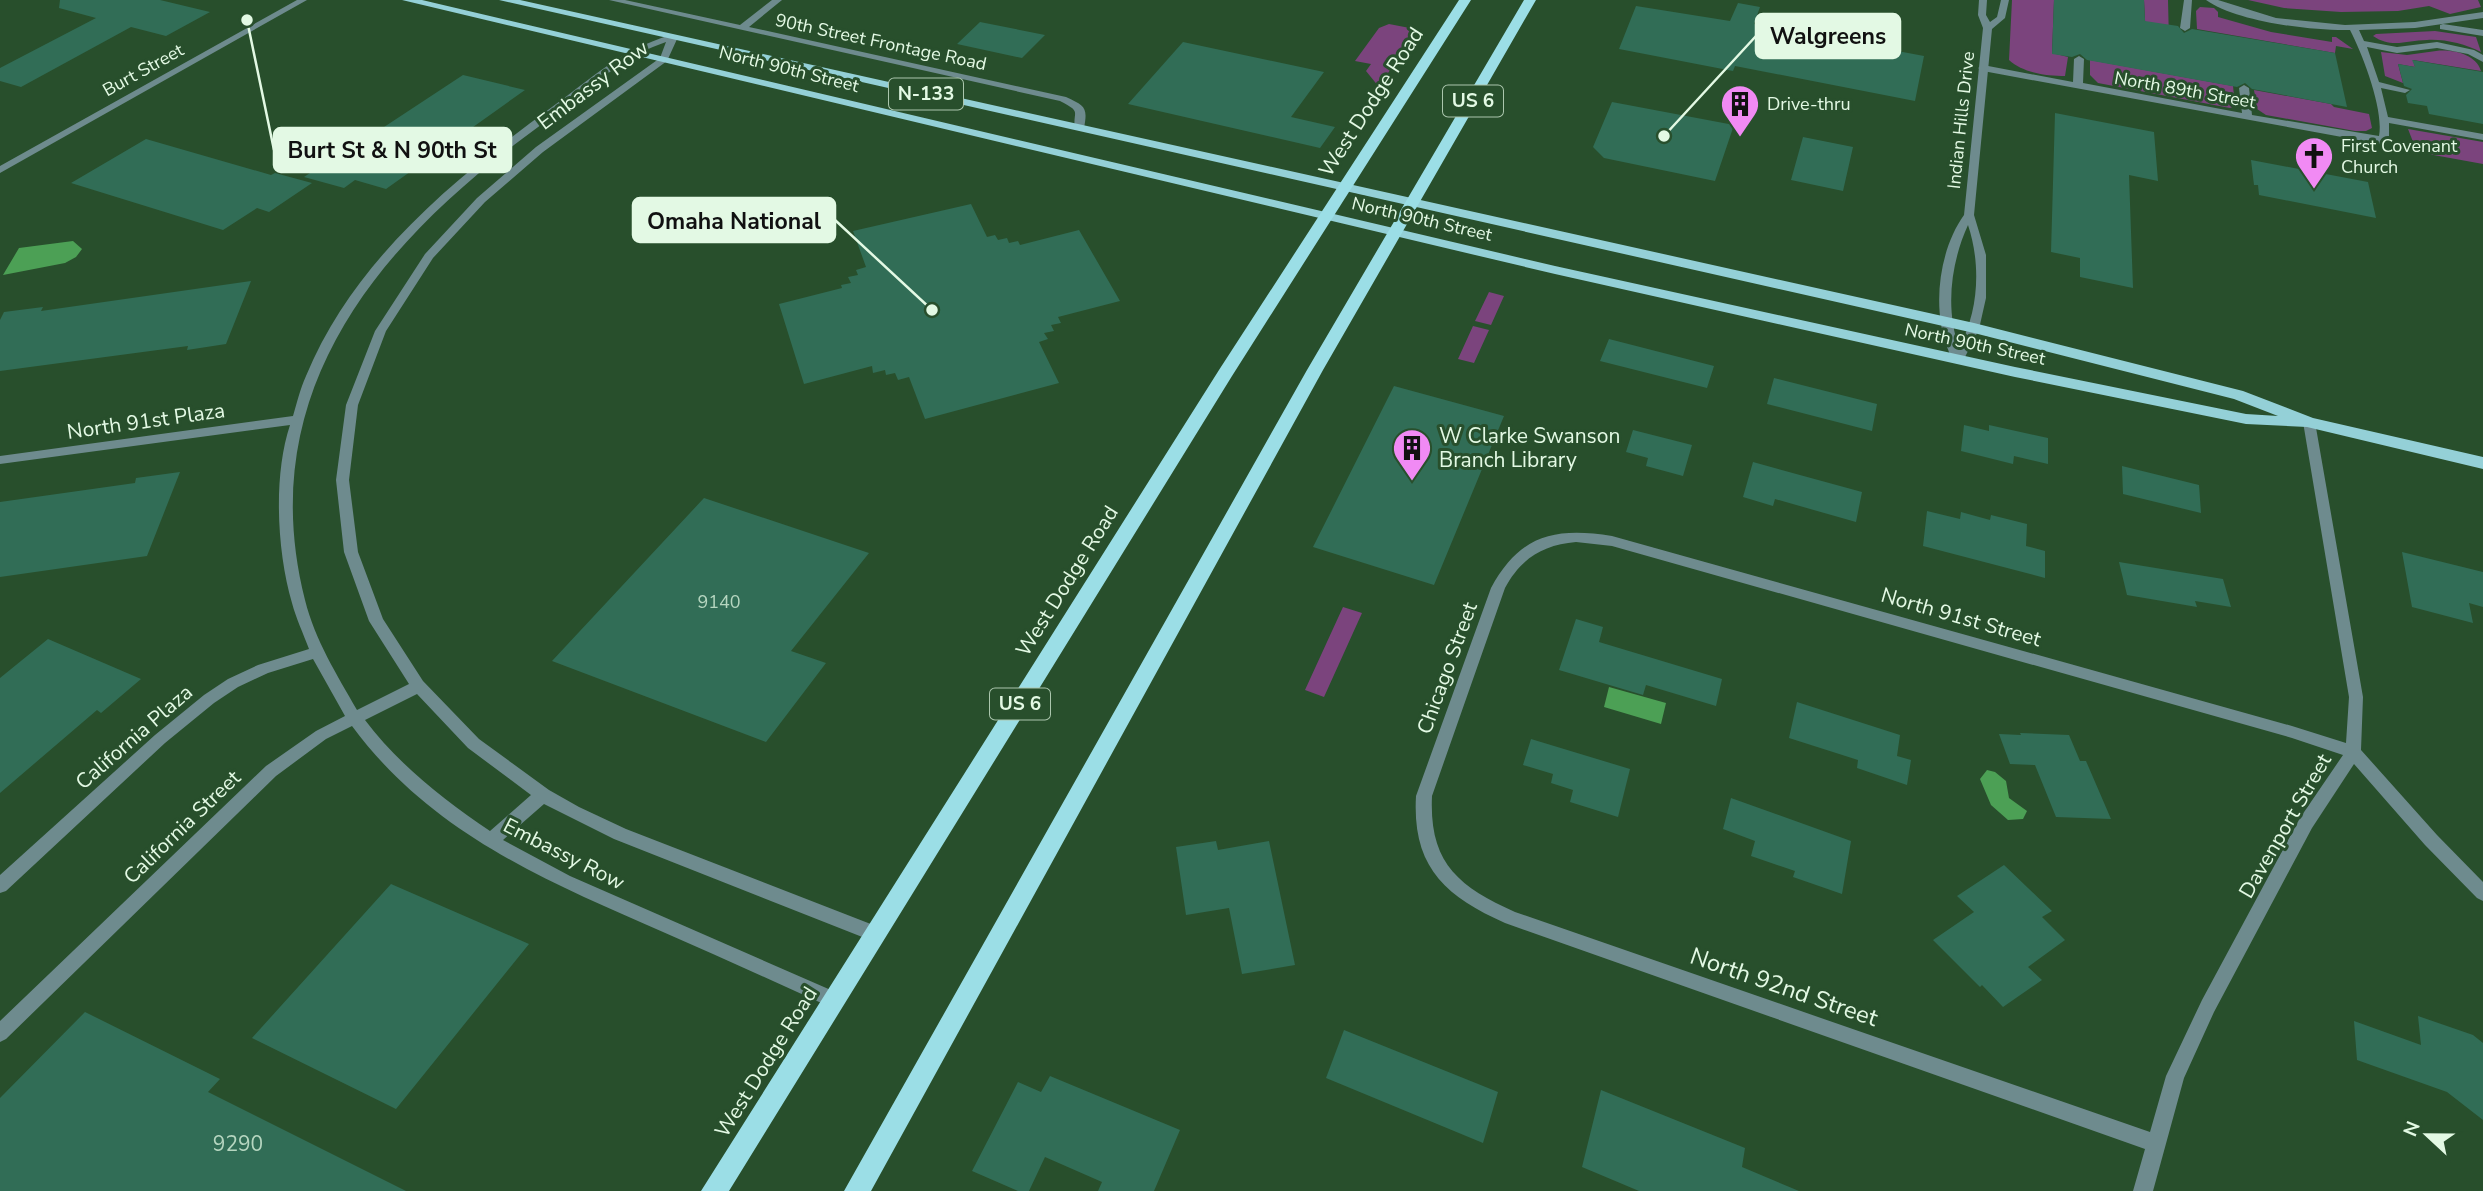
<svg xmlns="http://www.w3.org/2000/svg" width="2483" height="1191" font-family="'Nunito Sans',sans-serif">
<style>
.green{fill:#7b447d}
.water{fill:#4ca055}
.building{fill:#316d56}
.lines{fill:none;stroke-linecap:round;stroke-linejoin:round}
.minor{fill:#6e8b8e;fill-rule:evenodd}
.tertiary{fill:#6e8b8e;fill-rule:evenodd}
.primary{fill:#94d0d7;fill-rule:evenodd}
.trunk{fill:#9bdee6;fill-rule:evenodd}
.labels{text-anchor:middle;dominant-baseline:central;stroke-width:6;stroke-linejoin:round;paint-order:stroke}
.far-street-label{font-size:18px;fill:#e3f9e4;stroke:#284f2c}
.far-poi-label{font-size:18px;fill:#e3f9e4;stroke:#284f2c;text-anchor:start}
.number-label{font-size:18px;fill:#b6d6c0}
.shield{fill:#284f2c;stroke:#abc6ad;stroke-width:2}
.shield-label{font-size:19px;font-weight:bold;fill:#e3f9e4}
.street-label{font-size:21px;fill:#e3f9e4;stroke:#284f2c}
.poi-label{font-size:21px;fill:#e3f9e4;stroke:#284f2c;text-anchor:start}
.near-number-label{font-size:21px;fill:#b6d6c0}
.near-street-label{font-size:24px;fill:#e3f9e4;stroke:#284f2c}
.leader{fill:none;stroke:#e3f9e4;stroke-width:2.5}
.callout-dot{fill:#e3f9e4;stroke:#284f2c;stroke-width:2.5}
.callout{fill:#e3f9e4;stroke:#e3f9e4;stroke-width:2.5}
.callout-label{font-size:23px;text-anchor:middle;font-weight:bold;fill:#111}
</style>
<rect width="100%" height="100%" fill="#284f2c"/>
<path class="green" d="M2012,0h42l-2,53 16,4 -3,19c-18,0 -42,-3 -56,-16z
M2144,0h24l1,42 -23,-4z
M2248,0h230l3,7 -31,7 -21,-8 -31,5 -57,1 -57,-4z
M2200,7l14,1 4,4v5l53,15 61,10v-5h4l17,12 -17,-3 -1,7 -138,-24 -1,-18z
M1389,24l26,5 -1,4 -35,54 -13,-16 5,-7 -16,-3 24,-33z
M2435,31l41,6 5,15c-16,-8 -36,-13 -54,-12 -20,0 -35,9 -54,-4l3,-2z
M2436,51c16,-2 40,3 45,20l-68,-11 2,7 -17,-3 5,19 -18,-7 -4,-24 26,3z
M2090,60l143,26 2,20 -5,2 -132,-25 -8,-8z
M2254,90l77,14 3,3 35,7 3,14 -6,3h-11l-89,-16 -9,-6z
M2408,129l75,13v22l-66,-12z
M1489,292l15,4 -13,29 -16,-4z
M1473,326l16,4 -15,33 -16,-4z
M1343,607l19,6 -38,84 -19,-7z"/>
<path class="water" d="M73,241l9,8 -6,8 -11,6 -62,12 16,-27z
M1609,687l57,16 -5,21 -57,-17z
M1987,770l8,2 11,9 3,17 18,13 -4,8 -15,1 -17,-15 -11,-26z"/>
<path class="building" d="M60,0h100l50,12 -44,24 -35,-9 -110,60 -21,-6v-13l96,-50 -37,-10z
M2054,0h90l1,21 33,5 6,7 8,-4 143,24 12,54 -95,-18 -7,-6 -8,4 -150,-27 -7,-6 -8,3 -20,-3z
M1738,3l22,4 -6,17 170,32 -9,45 -180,-35 -2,5 -114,-22 17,-43 94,15z
M980,22l65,13 -23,23 -65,-14z
M1183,42l141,30 -33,45 44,10 -15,21 -192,-44z
M2412,60l71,12v52l-54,-10 -2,-8 -19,-3 -2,-8 6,-6 -8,-3 -6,-22 17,3z
M463,75l62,15 -139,99 -31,-9 -11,8 -40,-11 33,-22 3,1z
M1612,102l122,23 -19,56 -111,-23 -11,-11z
M2055,113l99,19 4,49 -29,-6 4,113 -53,-11v-19l-29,-6z
M1803,137l50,10 -10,44 -52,-11z
M146,139l125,36 4,-2 37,10 -43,29 -12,-4 -34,22 -152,-47z
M2251,160l117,22 8,36 -117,-23 -1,-10h-4z
M971,204l16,33 8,-2 3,5 9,-2 2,5 9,-2 2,4 59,-15 41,71 -62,16 3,6 -10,2 3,6 -10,2 4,6 -9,3 20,41 -134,36 -16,-42 -11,3 -3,-7 -9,2 -1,-5 -12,3 -1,-7 -68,18 -25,-80 63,-16 -1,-3 10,-2 -3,-6 10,-2 -2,-5 10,-3 -13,-36z
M251,281l-25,63 -39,6 1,-4 -188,25v-51l4,-8 39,-5 -2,4z
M1609,339l105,27 -7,22 -107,-27z
M1774,378l103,26 -5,27 -105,-27z
M1394,386l110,30 -70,169 -121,-38z
M1964,425l25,6v-6l59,13v26l-34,-8 -1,8 -52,-13z
M1633,430l59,15 -9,31 -37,-10 2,-8 -22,-6z
M1753,462l109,30 -6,30 -81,-23 -2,7 -30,-9z
M2122,466l77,19 2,28 -78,-19z
M180,472l-33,84 -147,21v-75l135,-19 1,-5z
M704,498l165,55 -78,98 35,12 -60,79 -214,-81z
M1927,511l33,8 1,-7 29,8 1,-5 36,9 -1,22 19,5v27l-122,-32z
M2402,552l81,20v35l-14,-4 4,20 -61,-16z
M2119,562l104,17 8,28 -36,-6 2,6 -70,-12z
M1576,619l27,8 -4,15 123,37 -6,27 -70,-21 -3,10 -84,-25z
M48,639l93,40 -40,34 -4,-3 -97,83v-115z
M1797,702l103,33 -3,21 14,4 -4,25 -50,-17 1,-8 -69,-22z
M2020,733l49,2 11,26h6l25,58 -55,-2 -21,-52 -25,-1 -11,-30 22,1z
M1531,739l99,30 -12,48 -48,-15 3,-12 -22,-7 2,-9 -30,-9z
M1731,798l120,43 -9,53 -49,-17 2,-6 -44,-15 4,-15 -32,-12z
M1216,841l2,9 51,-9 26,124 -53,9 -13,-66 -43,7 -10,-68z
M2004,865l48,46 -10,6 23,23 -37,27 14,13 -39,27 -21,-22 -2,2 -47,-47 41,-28 -17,-16z
M391,884l138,60 -133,165 -144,-71z
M85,1012l135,67 -12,13 198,99h-406v-93z
M2418,1016l55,19 10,8v77l-36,-28 -90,-32 -3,-39 67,24z
M1344,1030l154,62 -15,51 -157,-65z
M1050,1076l130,54 -26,61h-56l4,-9 -57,-25 -16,34h-11l-46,-20 46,-89 23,10z
M1601,1090l144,58 -3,19 57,24h-160l-57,-24z"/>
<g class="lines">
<path class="minor" d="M609,0h16l115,25 32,-25h10l-33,27 317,70c19,9 22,10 18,31l-9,2c-3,-20 8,-17 -15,-29z
M2184,0h8l-2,28 -5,3 -5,-3z
M2206,0h12l58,18 69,7 70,-3 68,-10v6l-68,10 -56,2 5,11 33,6 40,-5 37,8 9,5v7l-15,-8 -31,-6 -40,5 -30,-6 12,35 31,8 -5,3 -24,-5 7,29 95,17v6l-94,-17v13l-9,8 -397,-73 -5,-3 5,-3 90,17 1,-23 5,-3 5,3 -1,24 159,30 -3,-25 5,-3 5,3 3,27 127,21c5,-26 -16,-81 -29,-106 -38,1 -113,-8 -144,-30z
M2443,24l40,6v6l-43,-7v-4z
M670,35l8,2 -11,24 -124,91 -58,50 -52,56 -47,73 -28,74 -9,75 9,72 25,67 40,62 56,58 70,51 30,17 47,22 255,99 2,6 -2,6 -6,2 -261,-103 -70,-35 -41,36 67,36 270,118 3,6 -3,6 -6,2 -6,-2c-55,-25 -110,-50 -165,-74 -117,-51 -232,-99 -311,-206l-26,13 -50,37 -270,263 -6,3v-21l266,-255 50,-35 29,-15 -32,-57 -45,14 -30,14 -24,16 -49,40 -159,148 -6,2v-18l155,-140 49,-40 24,-16 30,-14 51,-16c-6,-16 -13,-31 -17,-46 -15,-51 -19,-127 -2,-178l-290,39v-8l293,-40c4,-13 7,-27 13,-40 48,-116 148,-197 246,-269 43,-31 66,-55 118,-72zM666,42l-6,16 -124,89 -59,51 -52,56 -50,77 -29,74 -10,75 8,72 25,69 40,63 -52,26c-20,-35 -42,-70 -52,-110 -51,-201 65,-347 217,-461 17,-13 34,-25 51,-38 29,-24 57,-47 93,-59zM417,694l51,54 63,47 -41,36c-46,-31 -92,-67 -125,-111z
M2309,418l6,4 48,275 -2,53 76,85 46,47v19l-6,-3 -52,-53 -71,-81 -42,64 -98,184 -30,66 -31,113h-20l12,-42 -640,-226c-61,-27 -93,-57 -89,-127l75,-208c29,-53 63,-61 121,-52l680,190 54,17 3,-46 -46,-275zM1576,542l36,4 680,192 51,17 -43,63 -98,182 -36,76 -16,56 -635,-220c-58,-26 -86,-50 -83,-116l73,-208c16,-30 38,-43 71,-46z"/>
<path class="tertiary" d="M297,0h10l-307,173v-7z
M1979,0h8l-1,15 4,7 7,-5 4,-17h8l-4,18 -13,11 -18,186 12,40v43l-7,31 -17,34 -4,1c-7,-3 -8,-10 -11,-17 -15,-40 -8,-97 17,-132l19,-187 -5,-13zM1968,225c13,39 11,86 -9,122 -14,-38 -8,-85 9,-122z"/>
<path class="primary" d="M402,0h20l1133,266 460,101 231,47 32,2 -44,-17 -260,-66 -1475,-333h21l1454,323 269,68 70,27 170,39v12l-176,-42 -61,-3 -231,-47 -460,-103z"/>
<path class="trunk" d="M1459,0h12l-239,376 -503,815h-28l518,-821z
M1524,0h12l-213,370 -452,821h-27l463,-821z"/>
</g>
<defs>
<g id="building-pin" transform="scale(2.0125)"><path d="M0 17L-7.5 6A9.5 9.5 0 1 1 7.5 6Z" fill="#f18af4" stroke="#284f2c"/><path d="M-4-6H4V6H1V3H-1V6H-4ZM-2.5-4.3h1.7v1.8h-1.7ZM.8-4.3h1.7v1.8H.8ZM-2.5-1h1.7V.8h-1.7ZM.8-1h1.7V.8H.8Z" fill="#111"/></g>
<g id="church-pin" transform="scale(2.0125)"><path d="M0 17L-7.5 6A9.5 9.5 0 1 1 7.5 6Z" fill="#f18af4" stroke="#284f2c"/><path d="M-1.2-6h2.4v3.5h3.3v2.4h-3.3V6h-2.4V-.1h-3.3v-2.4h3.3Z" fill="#111"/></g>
</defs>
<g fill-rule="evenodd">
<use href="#building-pin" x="1740" y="104"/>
<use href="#church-pin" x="2314" y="156"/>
<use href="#building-pin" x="1412" y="448"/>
</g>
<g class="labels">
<g class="far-street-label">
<text transform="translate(881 42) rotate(12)">90th Street Frontage Road</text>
<text transform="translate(789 69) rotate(14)">North 90th Street</text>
<text transform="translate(143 70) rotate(-29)">Burt Street</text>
<text transform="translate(2185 90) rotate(10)">North 89th Street</text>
<text transform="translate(1961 120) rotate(-84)">Indian Hills Drive</text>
<text transform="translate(1422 219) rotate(13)">North 90th Street</text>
<text transform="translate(1975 344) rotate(12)">North 90th Street</text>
</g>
<g class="far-poi-label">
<text x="1767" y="104">Drive-thru</text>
<text x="2341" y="146">First Covenant<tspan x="2341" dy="21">Church</tspan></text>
</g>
<g class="number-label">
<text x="719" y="602">9140</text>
</g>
<g class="shield">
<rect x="889" y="78.5" width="74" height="31" rx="5"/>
<rect x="1443" y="85.5" width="60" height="31" rx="5"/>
<rect x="990" y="688.5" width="60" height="31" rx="5"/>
</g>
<g class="shield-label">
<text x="926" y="94">N-133</text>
<text x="1473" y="101">US 6</text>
<text x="1020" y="704">US 6</text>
</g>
<g class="street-label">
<text transform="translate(593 85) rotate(-37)">Embassy Row</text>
<text transform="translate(1371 102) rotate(-57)">West Dodge Road</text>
<text transform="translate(146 421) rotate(-8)">North 91st Plaza</text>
<text transform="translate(1067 581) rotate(-58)">West Dodge Road</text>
<text transform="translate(1961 617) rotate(16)">North 91st Street</text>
<text transform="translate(1447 668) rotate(-70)">Chicago Street</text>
<text transform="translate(134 737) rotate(-41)">California Plaza</text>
<text transform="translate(2285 826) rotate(-60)">Davenport Street</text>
<text transform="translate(182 827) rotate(-44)">California Street</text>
<text transform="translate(564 854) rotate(27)">Embassy Row</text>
<text transform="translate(766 1062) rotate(-58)">West Dodge Road</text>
</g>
<g class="poi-label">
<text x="1439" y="436">W Clarke Swanson<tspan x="1439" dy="24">Branch Library</tspan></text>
</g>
<g class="near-number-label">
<text x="238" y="1144">9290</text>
</g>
<g class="near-street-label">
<text transform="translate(1784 987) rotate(19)">North 92nd Street</text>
</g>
</g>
<path class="leader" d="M1664 136L1756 36M247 20L274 150M932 310L835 220"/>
<g class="callout-dot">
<circle cx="1664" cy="136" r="7"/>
<circle cx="247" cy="20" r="7"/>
<circle cx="932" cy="310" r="7"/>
</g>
<g class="callout">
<rect x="1756" y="14" width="144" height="44" rx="7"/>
<rect x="274" y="128" width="237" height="44" rx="7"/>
<rect x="633" y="198" width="202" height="44" rx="7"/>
</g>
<g class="callout-label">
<text x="1828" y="44">Walgreens</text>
<text x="392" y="158">Burt St &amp; N 90th St</text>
<text x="734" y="229">Omaha National</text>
</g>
<g transform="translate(2427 1135) rotate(292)" stroke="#284f2c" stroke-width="5" paint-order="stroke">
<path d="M0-5L12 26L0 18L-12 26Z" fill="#e3f9e4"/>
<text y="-10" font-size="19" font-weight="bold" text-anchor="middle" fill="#e3f9e4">N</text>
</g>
</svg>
